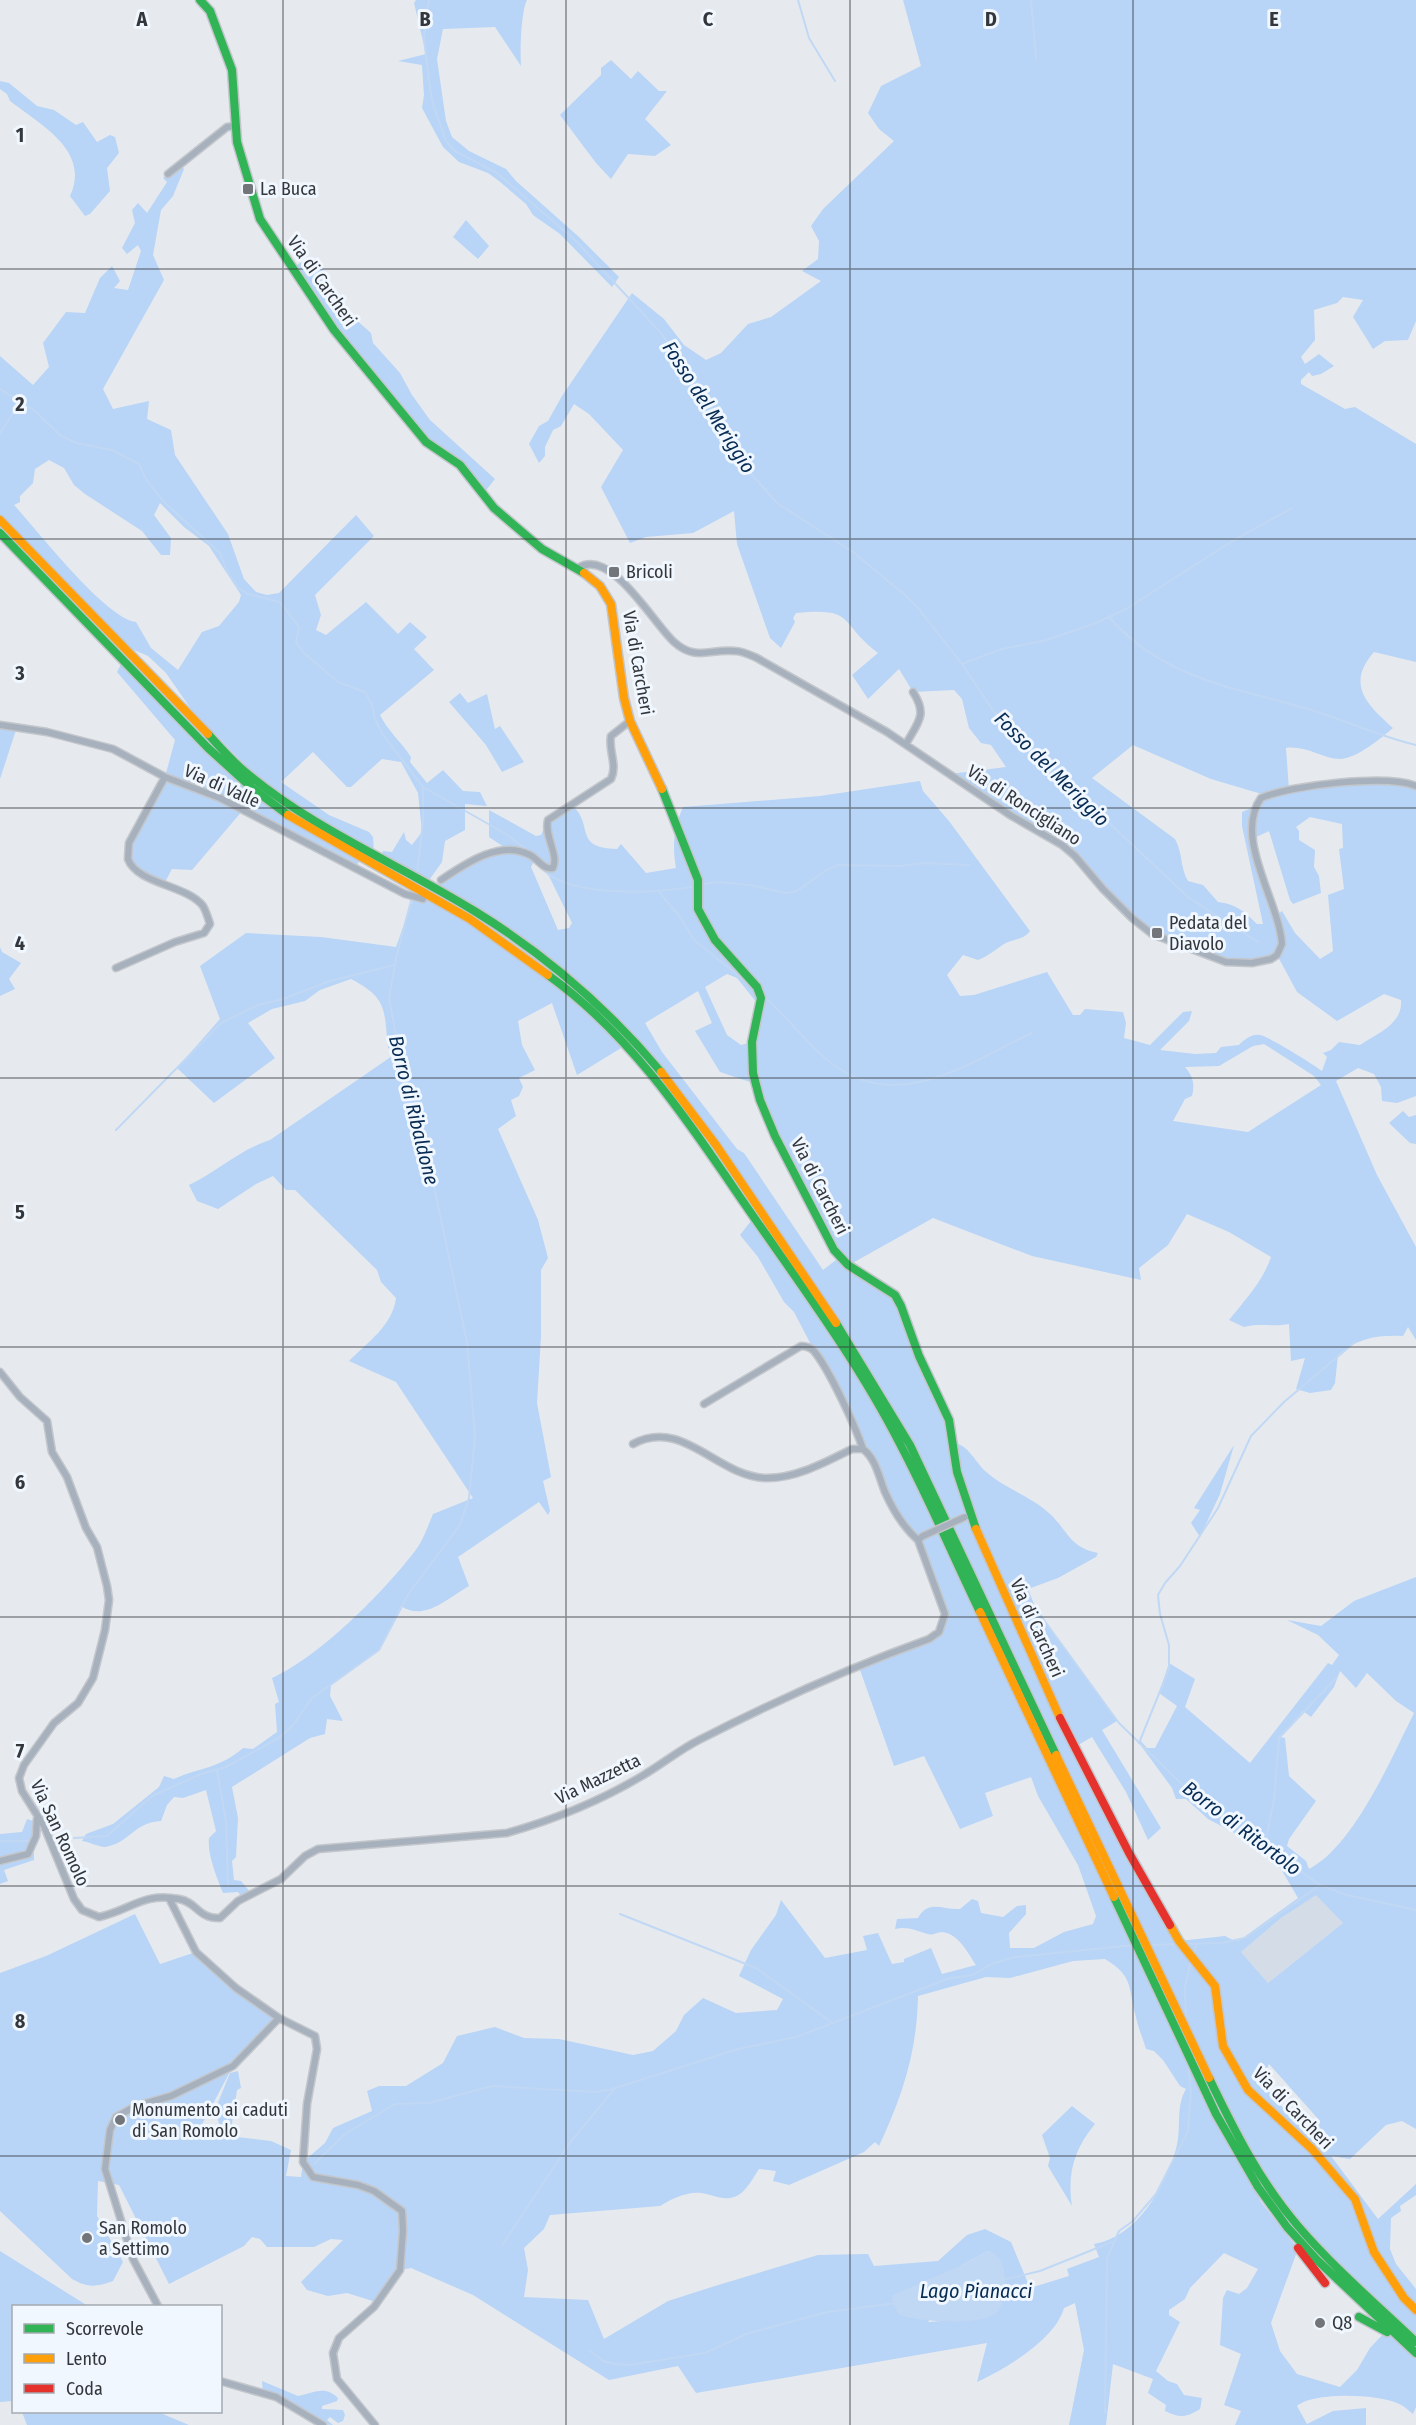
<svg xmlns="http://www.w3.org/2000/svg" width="1416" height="2425" font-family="'Fira Sans Condensed',sans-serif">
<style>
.built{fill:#d3dce7}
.green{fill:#b8d4f6;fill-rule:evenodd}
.water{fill:#c1d8f4}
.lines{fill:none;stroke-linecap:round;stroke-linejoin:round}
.stream{stroke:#c1d8f4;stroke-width:2}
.street-casing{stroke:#c3c6ca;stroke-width:9}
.fast-casing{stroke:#c3c6ca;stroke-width:11}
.slow-casing{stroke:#c3c6ca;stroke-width:11}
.jam-casing{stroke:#c3c6ca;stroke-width:11}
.street{stroke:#a7b1bd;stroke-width:6}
.fast{stroke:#30b455;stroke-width:8}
.slow{stroke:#ff9f0a;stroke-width:8}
.jam{stroke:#e5322d;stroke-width:8}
.street-bridge-casing{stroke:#c3c6ca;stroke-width:9;stroke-linecap:butt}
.street-bridge{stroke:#a7b1bd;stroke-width:6}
.grid{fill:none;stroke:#33363a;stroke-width:1.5;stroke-opacity:0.55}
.poi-dot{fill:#727579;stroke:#f0f7ff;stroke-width:2}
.labels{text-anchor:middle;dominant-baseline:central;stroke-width:6;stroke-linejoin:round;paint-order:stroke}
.poi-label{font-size:18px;fill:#33363a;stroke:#f0f7ff;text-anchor:start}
.street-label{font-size:18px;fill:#33363a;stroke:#f0f7ff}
.water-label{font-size:20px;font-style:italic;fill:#072b52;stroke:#f0f7ff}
.grid-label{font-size:20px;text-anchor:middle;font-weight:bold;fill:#33363a;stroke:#f0f7ff;stroke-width:6;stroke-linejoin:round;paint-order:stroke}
</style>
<rect width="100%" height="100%" fill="#e6eaef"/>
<path class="built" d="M1316,1894l27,29 -75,60 -27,-31 40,-34z"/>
<path class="green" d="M416,0h111c-6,11 -7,52 -6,66l-26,-39 -52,2 -6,30 9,62 6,16 17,14 37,18 10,12 63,56 40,40 -7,10 -52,-53 -27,-19 -7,-11 -27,-23 -11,-8 -29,-11 -16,-15 -21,-39 2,-13 -2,-30 -24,-4 28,-7 -12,-51z
M903,0h513v321l-8,19 -23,1 -12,8 -20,-32 10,-17 -20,-3 -6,6 -23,7 1,30 -14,17 4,7 14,-10 15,12 -13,8 -9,2 -3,-4 -8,8v4l44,25 10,-2 61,37v218l-42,-10c-29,33 -6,53 19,76 -12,10 -36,30 -52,31 -16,1 -35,-14 -55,-11l3,42 74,-7 53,3v310l-19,7 -15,-2 -1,-14 -7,-13 -16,-6 -22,13 41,94 39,72v93l-8,-13 -5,9c-25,-1 -46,2 -65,19l-3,28 -4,7 -21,3 -14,-4 9,-31 -14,3 -2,-37c-15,3 -30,-1 -45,3l-15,-7c16,-20 34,-39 42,-63l-42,-25 -42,-18 -19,31 -29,23 2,12 -109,-24 -99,-38 -84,47 46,30 59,148c14,2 21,18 30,27 19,18 47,26 66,44 19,18 19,33 48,39l-2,4 -38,21 -30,11 8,20 81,112 -15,9 59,98 -13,12 -22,-48 -34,-55 -19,11 106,193 46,-5 10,5 5,-1 58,-42 -17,-29 -31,-28 -42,-22 -22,-20h-10l-4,-11 -33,-45 1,-3 7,8h8l22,-42 -18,-13 10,-30 26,16 -10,28 65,56 78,-100 4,2 7,-10 -21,-20 -31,-15 34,6 33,-25 62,-24v552l-14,-8 -16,4 -36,34 -19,-3 47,63 38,-35v11l-16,11 1,5 -10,7 -1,31 6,15 20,25v53l-82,-77 -75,-91 -338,-708 -234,-362 -123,-129 -129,-88 24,-19 48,-19 -18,-12v-27l47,26 5,-1 7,-15 22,-16c26,19 1,44 47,45l4,-5 25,29 30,-5c-4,-23 -2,-40 7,-61l137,-11 100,-15 3,10 26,30 81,110c-6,9 -17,8 -26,13 -9,6 -16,12 -26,16l-15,-5 -16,20 13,21 14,-1 73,-23 26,43h7l5,-6 38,3 3,11 -2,15 26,7 33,-33 9,-1 -3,10 -29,29 35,4 21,-1 5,-6 18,-2c6,-6 13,-11 21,-10 8,1 53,29 62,36l5,-14 -4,-4 8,-3 8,-8 21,3c18,-12 43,-21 41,-45l-17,-6 -47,27 -40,-29 -20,-37 -6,4 -45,3 -85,-35 -66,-71 -125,-82 56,-7 -15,-22 -10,-2 -12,-15 -7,-29 -8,-9 -41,2 -14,-23 -31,30 -16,-24 26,-22c-40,-30 -21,-46 -82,-40l-3,5 2,4 -14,26 -11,-10 -33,-94 -3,-33 -41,22 -47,4 -16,6 -29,-56 22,-37 -34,-36 -15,-10 -13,22 -8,4 -8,17v9l-6,7 -10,-19 10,-18 9,-5 14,-25 70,-103 32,26 20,26 22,15 15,-7 27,-29 23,-7 50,-36 -19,-10 16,-12 1,-18 -8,-15 12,-17 71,-68 -15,-12 -11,-16 13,-27 40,-20zM1133,745l78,34 54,16 -11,12 -12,5v14l21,98h-6c-13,-13 -21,-20 -39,-22l-15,-17 -15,-4c-8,-13 -5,-28 -13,-42l-83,-61zM1310,817l32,7 1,24 -4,1 5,40 -16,6 5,56 -13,8 -25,-26 -13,-22 -7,5 -21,-78 15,-7 21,69 3,4 28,-11 -2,-17 -5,-9 1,-17 -16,-10v-9l-3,-4zM535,859l10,9 27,55 -3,5 -11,2 -27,-63zM727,974l10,4 24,30 -9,34 -11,3 -14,-10 -22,-48zM698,991l14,32 -17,8 25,41 36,12 68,151 16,22 -17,13 -79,-117 -7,-4 -75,-97 -17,-29zM1264,1044l50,32 7,9 -73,47 -75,-11 12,-22 7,-3c3,-13 1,-19 -7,-29l34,-1 34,-20zM1340,1671l16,17 11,-15 29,28 18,12c-22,44 -60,133 -105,156l-3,-8 -19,-15 2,-7 27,-38 -27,-25 -4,-38 -5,-1 23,-26 8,6 23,-30zM1316,1895l27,28 -75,60 -27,-31 40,-34zM1269,2064l51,57 -5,11 -39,-30 -14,-23z
M611,60l20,19 7,-8 21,20h8l-22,28 26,26 -16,11 -27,-2 -17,25 -15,-16 -36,-48 41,-40v-7z
M0,81l9,2 28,23 17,4 22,15 7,-3 14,20 13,-7 5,2 4,16 -12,15 3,23 -20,23 -5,2 -15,-20c21,-45 -29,-71 -60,-95l-3,-7 -7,-5z
M181,164l3,5 -11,27 -12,14 -8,45 11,25 -61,109 10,20 36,-8 -2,18 24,11 4,25 53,79 16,45 12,13 11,3 12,-2 77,-78 18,21 -59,59 6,20 -5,15 10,5 40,-33 32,32 12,-12 17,15 -13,12 20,21 -54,45c8,16 21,27 31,42l-1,5 17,21 16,-13 20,21 17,1 7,14 -22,-2v26l-20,11 -3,21 -15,21 -47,-25 3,-7 9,1 12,-20 2,8 6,5 10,-13 -4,-39 -17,-31 -19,-3 -31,28h-4l-34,-35 -32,30 48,33 40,17 4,5 1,18 -99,-59 -84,-87 -25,-36 -18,-17 -30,-13 -118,-123v-164l33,29 16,-18 -6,-24 23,-31 19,1 15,-35 12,-12 8,15 -6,7 14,2 13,-39 -3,-6 -11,9 -5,-6 13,-25 -3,-13 6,-7 9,10 20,-31 -4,-4zM49,460l15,8 10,17 11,9 57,37 19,24h9l1,-17 -17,-23 6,-12 24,24 25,19 32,49 -2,7 -20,24 -17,6 -24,38 -27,-22 -15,-26c-30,-3 -99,-92 -122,-117l6,-3v-6l13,-13 2,-14z
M466,220l23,26 -11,13 -25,-22z
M308,258l17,14 -4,9 19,14 -3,8 34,30 2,10 27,30 12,22 18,25 65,59 -12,15 -23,-29 -34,-23 -92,-112 -40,-63z
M123,660l129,128 109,70 -6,10 -112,-58 -51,60 -20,-1 -8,15 -29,-14 -8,-18 38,-75 10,-37 -58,-68z
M460,693l8,10 19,-9 8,35 5,-3 24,36 -22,10 -16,-27 -37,-43z
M0,725l17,2 -17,52z
M417,888l90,56 119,101 -49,30 -25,-72 -34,18 4,24 13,25 -16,8 4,9 -4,9 -8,4 5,16 -18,13 40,91 10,38 -7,12v66l-4,67 14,74 -8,4 7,30 -2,4 -9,-13 -81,55 11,29c-21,12 -45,36 -68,20l-22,44 -48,35 -1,11 13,25 -16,-2 -2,15 -15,4 -78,49 6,31 -2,39 -4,4 2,19 7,1 9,11 -8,6 -4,-6 -15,1c-6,-15 -16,-39 -14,-55l7,-7 -10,-41 -23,8 -9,-1 -7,8 -6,16c-27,1 -31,22 -56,26 -6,0 -16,-5 -23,-6l4,-7 27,-10 46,-37 5,-11 10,3c26,-12 45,-10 69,-31l10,1 24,-17 -2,-28 4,-2 -7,-24c47,-21 111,-85 143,-127 8,-10 13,-25 18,-37l40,-16 -77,-116 -47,-21c18,-18 44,-36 47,-63l-15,-16 -4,-12 -82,-80h-9l-13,-14 -17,8 -38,25 -21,-8 -8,-16c29,-14 50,-35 81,-45l128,-88 -10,-4c-4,-38 0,-50 -37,-69l-31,11 -15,11 -33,8 -24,14 27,35 -61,45 -37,-35 43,-49 -20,-53 46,-33 75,4 75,10z
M0,947l2,5 19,11 -12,16 6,10 -15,7z
M1403,1111l6,6 7,-2v29l-6,-1 -21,-20z
M754,1217l146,226 361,759 37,47 -27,74 9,28 17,23 43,13 17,-17 13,-22 16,-17 30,22v54l-3,7c-5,-4 -10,-9 -16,-11 -21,-9 -83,-11 -100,3l10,18 26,-13 33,-3v17h-131l6,-14 -17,-6 17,-51 -21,-9 3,-47 4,-8 12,4 8,-6 11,-19 -34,-16 -34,35 -5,11 -16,11v5l11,7 -24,49 12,10 9,3 7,11 18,3 -2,11c-14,9 -20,9 -35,2l1,-6 -18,-12 5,-14 -40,-15 -7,61h-37l15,-75 -9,-47 -11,5c-9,32 -59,61 -87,74l10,-39 -291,50 -18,-27 -69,14 -136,-85 -62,-27 -11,2 -24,32 -29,-9 -19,3 -21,-6 -6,-8 42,-42 -12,-1 -17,8h-47l-7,-8 -8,-2 -8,9 -75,38 -50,-99 -21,-4 -1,35 26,46 -10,19c-17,6 -25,7 -41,-2l-72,-68v-238l46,-17 89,-42 25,50 36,-12 40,36 43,30 -46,48 -34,64 21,-3 -5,-17 15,-37 8,-2 3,17 -4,2 -5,33 5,14 34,4 20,9 -5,26 15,1 2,-15 22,-19 8,-15 39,-17 -5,-20 12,-5h27l37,-23 14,-27 38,-9 29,11 35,1 74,16 20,-4 23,-20 8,-16 19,-17 33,15 41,-3 6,-11 -44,-23 12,-26 25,-35 5,-15 44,58 42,-8 -4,-14 15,-3 14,31 12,-2v-3l27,-11 11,26 34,-9c-8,-12 -18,-32 -34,-33 -5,0 -10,4 -14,2 -13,-3 -19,-8 -33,-5l2,-10 21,-1c10,-19 25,-8 42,-9l12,-10 6,2 3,12 22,4 14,-11 9,-1v9l-17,19 1,15h24l30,-16 29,-8 3,-8 -18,-51 -40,-69 -7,-19 -46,16 8,23 -33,13 -36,-73 -30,10 -35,-99 80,-35 5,-18 -26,-74 -10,-9 -114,-219 -10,-10 -26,-45 -18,-22zM1105,1959c29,17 23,29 31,58 2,11 7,21 10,32l8,2 9,9 17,26 6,3c-11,18 -4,40 -10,60 -11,38 -39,88 -82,95l5,13 -32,12 2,7 -39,12 -19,-46 -26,-13 -18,6 -29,26 -64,5 -6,-12 -50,1 -103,31 -47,15 -64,38 -16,-39 -64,-3 4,-27 -4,-22 20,-19 6,-14 110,-9c11,-7 28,-15 41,-13 11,1 21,8 33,4 11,-3 19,-19 25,-28l17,2 -3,10 16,4 75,-33 11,-10 4,4c24,-51 38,-95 39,-150l68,-19 24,1 63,-17zM988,2251l-2,67 -58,4 34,-57z
M1234,1445l-14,49 -20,43 -9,-14 9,-13 -6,-2z
M27,1819l6,2 1,39 -30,10 4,11 -8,3v-50l22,-2z
M1072,2106l23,18c-21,25 -28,50 -23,82l-24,-40 2,-8 -8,-23z
M0,2251l88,55h-74l-1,95 -13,1z
M262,2381l36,15c16,-3 26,-11 40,2l-1,3 -15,5v3l21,1 2,5 -2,6 -5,2 -8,-6 -3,3 6,5c-25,0 -47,-24 -70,-31z
M22,2412h136l31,13h-162z"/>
<path class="water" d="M988,2251c21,3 21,46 10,60 -13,16 -82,11 -100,3l-6,-14 1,-5 69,-30z"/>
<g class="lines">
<path class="stream" d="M429,0l-5,38 5,44 4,22 13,37 9,10 42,22 78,67 85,92 40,55 45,80 32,36 76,49 52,43 13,13 44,56 32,48 48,52 28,28 34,26 84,79 70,45
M798,0l11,38 26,43
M1031,0l5,59
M0,389l35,22 26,25 16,7 35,7 27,14 7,15 18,23 56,51 7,18 11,17 10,6 32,8 19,25 -3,15 8,11 34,29 27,10 7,12 3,15 8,16 40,52 83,47 25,19
M0,433l21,-32
M1109,617c54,62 124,70 199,92 37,11 70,27 108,36
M962,664l40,-15 45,-9 49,-17 30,-14 108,-69 58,-32
M539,865c24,34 116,28 153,22
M417,874l6,-53v-34
M704,884l12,-2 34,3 36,8 11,-2 28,-20 13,-6 62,1 26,-3 43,2
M659,892l21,25 14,23 56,45
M765,997c25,22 46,53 73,71 67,44 134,-8 194,-35
M116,1130l105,-107 37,-18 25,-6 47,-18 65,-16
M1036,1609l83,114 77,75 124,87 27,10 69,15
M1139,1743l30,-74v-24l-9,-31 -2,-19 7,-12 15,-17 38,-58 33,-72 33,-34 71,-60
M217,1770l9,51 2,65
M74,1838l33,-2 45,-40 49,-22 25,-7 53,-29 15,-14 17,-25 68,-49 30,-57 51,-68 9,-27 6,-62 -8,-94 -40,-188 -21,-65 -17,-91 8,-44 15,-57
M0,1841h29
M1265,1845l9,-46 5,-61 58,-61
M620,1914l136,54 78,56
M1184,1944l37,-1 24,-5 75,-53
M1151,1945l28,-1
M1193,1955l4,-12
M1186,2020l-1,-33 6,-27
M314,2164l31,-30 50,-30 34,-1 63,-17 103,6 14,-2 129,-41 58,-12 154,-59 23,-3 18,-11 24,-7 119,-12
M503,2244l66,-100 46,-56
M1002,2280l38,-9 72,-29
M590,2351l13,10 12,3 15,1 75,-12 41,-19 81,-22 70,-9
M1105,2413l2,-155 12,-27 14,-10 23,-27 32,-63 3,-38 -3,-29"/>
<g class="street-casing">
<path id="street" d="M168,174l59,-47 9,-1
M578,568c33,-21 75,55 96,74 22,20 37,6 61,9 7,0 15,4 22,7l130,74 123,83 52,30 13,11 28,33 29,29 20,16 74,28 26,1 19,-4 6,-4 5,-11c-3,-43 -49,-106 -21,-146 30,-13 126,-24 155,-12
M0,725l47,7 66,17 52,28 55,21 185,96 18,5
M906,744c12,-22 22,-29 7,-52
M441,880c24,-16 59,-41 89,-25 8,4 13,15 23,13 6,-14 -9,-31 -5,-48l63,-41c7,-14 -3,-28 0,-43l19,-15
M116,968l59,-26 29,-9 6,-9c-2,-6 -4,-13 -7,-18 -16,-21 -66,-22 -75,-47l1,-16 36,-66
M0,1372l20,25 27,24 5,31 15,25 19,51 11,19 10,39 2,14 -4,30 -12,48 -15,25 -24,20 -30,42 -5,13 3,13 22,35 30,73 8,11 17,7c32,-7 44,-25 80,-18 18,3 19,20 41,19l18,-17 43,-22 24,-23 13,-7 189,-16c46,-13 93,-32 135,-57 19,-11 37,-26 57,-36 74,-38 152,-73 230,-101l10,-7 6,-18 -27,-74 5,-4
M704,1404l97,-58c5,0 9,1 13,5 15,18 41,74 49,98
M633,1444c49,-27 84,32 132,34 30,1 61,-16 87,-29h11c13,10 16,28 22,43 8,18 18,35 33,48
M0,1861l28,-7 8,-18 1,-17
M169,1898l27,54 40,36 43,30 36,18 2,13 -10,55 -4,58 10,15 45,8 16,6 28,20 1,20 -3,39 -26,37 -35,31 -6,15 4,26 38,46
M158,2306l-25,-47 -28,-90 5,-39 6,-13 20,-11 35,-10 62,-30 46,-48
M220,2381l56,16 47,28"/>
</g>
<g class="fast-casing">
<path id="fast" d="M200,0l10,11 22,59 5,72 23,77 74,111 92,112 34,23 34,43 48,41 42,24
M0,533l208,215 44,40 36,27
M208,734c11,12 22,25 35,36 69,59 156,94 233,142 70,43 133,98 185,160
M662,789l36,91v29l17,31 42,47 4,11 -9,44 1,31 7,27 15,36 59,114 14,15 47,30 6,11 18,50 30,64 8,52 19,57
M548,975c82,59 138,143 194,225 55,80 114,158 158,244 29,55 53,112 80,168
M836,1323l74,122 146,310
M1114,1897l102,217 42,73 29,40 30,33 99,93
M1209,2078c25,52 51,104 89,148 36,42 78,78 118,116
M1359,2317l28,15"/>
</g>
<g class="slow-casing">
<path id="slow" d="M0,520l208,214
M584,573l16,13 11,18 13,94 6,23 32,68
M288,815l182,104 78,56
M661,1072l55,73 120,178
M976,1529l84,189
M980,1612l134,285
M1056,1755l153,323
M1170,1925l9,16 36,45 8,60 25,44 64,59 43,50 19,53 30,46 12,12"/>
</g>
<g class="jam-casing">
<path id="jam" d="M1060,1718l69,135 41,72
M1298,2248l27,35"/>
</g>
<use href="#street" class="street"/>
<use href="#fast" class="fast"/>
<use href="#slow" class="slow"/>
<use href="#jam" class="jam"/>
<g class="street-bridge-casing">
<path id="street-bridge" d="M923,1536l42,-19"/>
</g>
<use href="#street-bridge" class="street-bridge"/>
</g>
<path class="grid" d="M283,0v2425M566,0v2425M850,0v2425M1133,0v2425M0,269h1416M0,539h1416M0,808h1416M0,1078h1416M0,1347h1416M0,1617h1416M0,1886h1416M0,2156h1416"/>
<g class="poi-dot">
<rect x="242" y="183" width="12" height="12" rx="3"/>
<rect x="608" y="566" width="12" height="12" rx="3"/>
<rect x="1151" y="927" width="12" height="12" rx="3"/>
<circle cx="120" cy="2120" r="6"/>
<circle cx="87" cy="2238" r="6"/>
<circle cx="1320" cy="2323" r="6"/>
</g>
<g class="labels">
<g class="poi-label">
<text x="260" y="189">La Buca</text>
<text x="626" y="572">Bricoli</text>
<text x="1169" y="923">Pedata del<tspan x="1169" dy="21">Diavolo</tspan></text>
<text x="132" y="2110">Monumento ai caduti<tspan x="132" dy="21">di San Romolo</tspan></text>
<text x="99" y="2228">San Romolo<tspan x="99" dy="21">a Settimo</tspan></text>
<text x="1332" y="2323">Q8</text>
</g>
<g class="street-label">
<text transform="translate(322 281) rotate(55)">Via di Carcheri</text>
<text transform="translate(638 663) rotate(80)">Via di Carcheri</text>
<text transform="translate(222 786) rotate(24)">Via di Valle</text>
<text transform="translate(1024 805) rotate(33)">Via di Roncigliano</text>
<text transform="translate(820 1186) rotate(63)">Via di Carcheri</text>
<text transform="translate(1037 1628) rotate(66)">Via di Carcheri</text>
<text transform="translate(598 1779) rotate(-26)">Via Mazzetta</text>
<text transform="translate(60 1833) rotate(65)">Via San Romolo</text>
<text transform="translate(1293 2108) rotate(46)">Via di Carcheri</text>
</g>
<g class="water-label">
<text transform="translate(709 407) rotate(57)">Fosso del Meriggio</text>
<text transform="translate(1052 769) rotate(45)">Fosso del Meriggio</text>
<text transform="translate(414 1110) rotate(76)">Borro di Ribaldone</text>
<text transform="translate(1242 1828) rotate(37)">Borro di Ritortolo</text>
<text x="976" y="2291">Lago Pianacci</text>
</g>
</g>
<g class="grid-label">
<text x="142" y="26">A</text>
<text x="425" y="26">B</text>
<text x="708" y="26">C</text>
<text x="991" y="26">D</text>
<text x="1274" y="26">E</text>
<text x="20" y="142">1</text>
<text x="20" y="411">2</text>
<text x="20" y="680">3</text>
<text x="20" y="950">4</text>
<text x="20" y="1219">5</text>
<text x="20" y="1489">6</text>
<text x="20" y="1758">7</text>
<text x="20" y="2028">8</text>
</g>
<rect x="12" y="2305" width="210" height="108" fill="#f0f7ff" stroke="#a4aab0" stroke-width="1.5"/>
<rect x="24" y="2324" width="30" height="9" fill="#30b455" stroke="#a4aab0" stroke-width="1.5"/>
<text x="66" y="2335" font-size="18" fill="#33363a">Scorrevole</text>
<rect x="24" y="2354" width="30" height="9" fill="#ff9f0a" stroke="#a4aab0" stroke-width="1.5"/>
<text x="66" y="2365" font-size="18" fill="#33363a">Lento</text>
<rect x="24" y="2384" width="30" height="9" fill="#e5322d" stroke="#a4aab0" stroke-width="1.5"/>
<text x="66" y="2395" font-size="18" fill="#33363a">Coda</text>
</svg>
